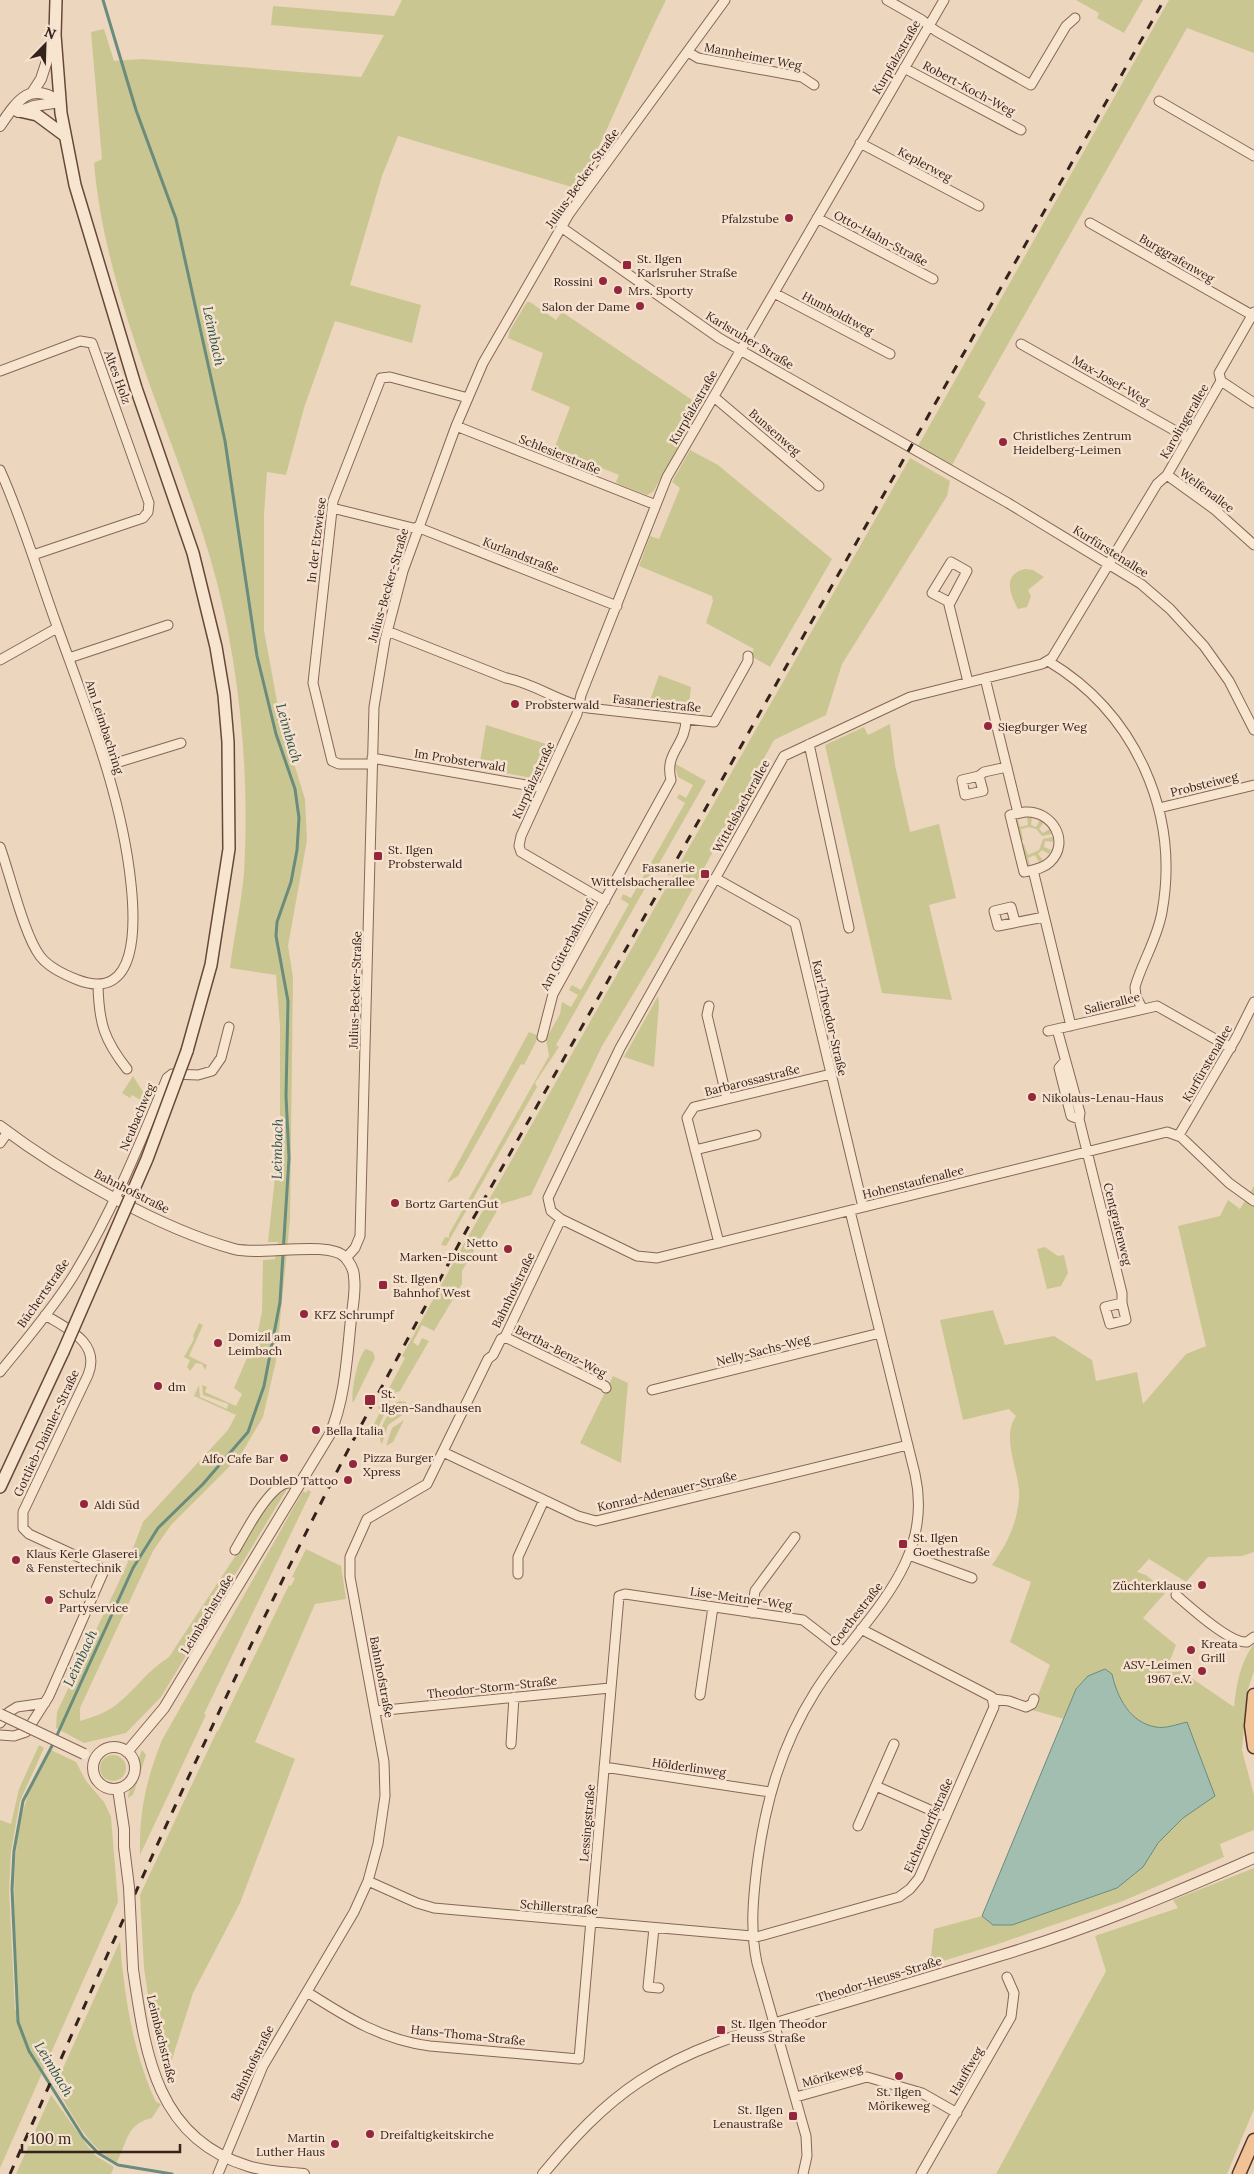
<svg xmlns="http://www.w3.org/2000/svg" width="1254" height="2174" font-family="Lora,serif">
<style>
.green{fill:#cac692}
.water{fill:#a1beb0;stroke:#698c7c}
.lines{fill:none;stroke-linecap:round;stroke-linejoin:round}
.stream{stroke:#698c7c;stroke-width:3}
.minor-casing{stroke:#856657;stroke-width:11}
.tertiary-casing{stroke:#856657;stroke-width:12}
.secondary-casing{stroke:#66483a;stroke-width:14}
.primary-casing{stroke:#52362c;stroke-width:15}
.minor{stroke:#f8e5d0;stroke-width:9}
.tertiary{stroke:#f8e5d0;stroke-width:10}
.secondary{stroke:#f8e5d0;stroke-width:11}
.primary{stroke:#f1c295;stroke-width:12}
.rail{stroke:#34231b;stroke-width:3;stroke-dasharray:9 9;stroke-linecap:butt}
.tertiary-bridge-casing{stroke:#856657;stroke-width:12;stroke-linecap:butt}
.secondary-bridge-casing{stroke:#66483a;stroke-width:14;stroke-linecap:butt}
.tertiary-bridge{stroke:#f8e5d0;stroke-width:10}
.secondary-bridge{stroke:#f8e5d0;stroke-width:11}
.poi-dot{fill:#93283d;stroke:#f5e1cd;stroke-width:2}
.labels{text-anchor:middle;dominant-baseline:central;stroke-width:5;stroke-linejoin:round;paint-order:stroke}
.street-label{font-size:12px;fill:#34231b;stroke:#f5e1cd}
.poi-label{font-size:12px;fill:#34231b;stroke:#f5e1cd;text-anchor:start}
.water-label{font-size:14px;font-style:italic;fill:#2b5449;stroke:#f5e1cd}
</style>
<rect width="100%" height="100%" fill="#edd6be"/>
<path class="green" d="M402,0h264c-31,62 -56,126 -87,189l-181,-53 -16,40 -32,109 71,20 -9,38 -77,-22 -31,87 -18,67 -19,-3 -3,43v115l16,88 25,81 2,41 -19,106 5,31 -3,243 -14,141 -13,56 -23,39 -69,69 -18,26 -73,157v13c13,-4 26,-8 36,-16 20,-16 31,-34 53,-48l103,-157 8,-9 7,-2 -126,208 -35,36 -42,10 -28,-15 1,-16 69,-145 17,-45 85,-92 8,-15 -42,-19 5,-11 1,12 27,12 1,-5 -25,-9 -1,-10 5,2 -2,5 31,14 6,-12 -8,-6 13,-30 5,1 10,-47 1,-52 12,-1 3,-17h-10l12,-112v-103l-4,-52 -46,-7c4,-31 11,-63 14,-95 6,-103 -5,-217 -34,-316 -39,-131 -104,-257 -116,-394l8,-4 -11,-127 13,-3 10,32 28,-2 219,18 23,-42 -113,-10 2,-19 121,10z
M1076,0h67l-19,33 -27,-15 2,-5z
M1169,0h85v53l-67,-25 -209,369 8,6 -34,62 -34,-19z
M527,302h3l26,18 6,-8 139,94 -48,86 -6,3 -29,-11 -2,-2 3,-7 -44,-18 -4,8 -20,-8 19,-50 -39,-17 12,-37 -35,-15 2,-8z
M690,450l28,15 114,94 -62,108 -19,-11 3,-7 -48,-26 7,-22 -1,-5 -73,-30 11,-30 9,3 21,-51 -8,-6z
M910,458l40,23 -3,15 -105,168 -16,51 -52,25 -118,216 -54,90 -71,149 -30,9 -39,67v13l-28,47 -12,-6 -9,17 5,4 4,-8 7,3 -29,50 -8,3 -5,-2 18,-34 -3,-2 54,-98z
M1025,569l8,1 11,7 -16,13 3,6 -4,11 -9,2c-8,-15 -16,-35 7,-40z
M659,675l32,12 -3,26 -41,-4z
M890,724l5,41 15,67 29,-8 17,74 -27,7 23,95 -70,-7 -57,-248 39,-18 4,8z
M486,725l70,22 -14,33 -63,-12z
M674,763l32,18 -150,264 3,2 -24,36 2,4 -91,159 -5,-1 4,-8 4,1v-4l100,-178 -3,-17 14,-25 2,-12 9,5 7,-12 -9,-5 3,-5 9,5 48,-86 -8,-5 2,-5 8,4 54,-95 -8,-5 2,-4 7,4 7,-13 -15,-8z
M1027,817h5l-1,8 5,2 4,-7 4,2 -5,7 4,4 7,-4 2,5 -10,2 -6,-7 -7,-2 -8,2 2,11 -2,1 -5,-19 2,-3 2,8 8,-2z
M1053,837v5l-8,-1 -1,6 7,3 -2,4 -7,-4 -4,4 5,6 -4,2 -4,-7 -7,3 2,7h-2l-6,-21h2l4,11 11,-5 4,-11z
M658,996l1,8 -5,63 -30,-10z
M529,1032l10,4 -15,29 -3,-1 -63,112 -11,7z
M133,1076l17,27 -1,2 -17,-10 -2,3 -8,-5z
M1254,1186v366l-12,4 -34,1 -22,25 -37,-23 -12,13 9,3 20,17 -23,26 33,27 -7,18 65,44c2,-21 6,-45 20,-63v27l-7,21 -5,58 12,45v35l-34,14 4,13 -101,44 -128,44 -65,20 4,-36 48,-13 11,9 150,-58 15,-24 25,-25 23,-18 -49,-72 -21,-7 -20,-28 -4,-19 -36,15 -12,30 -32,-9 18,-45 -40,-23 21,-60 -39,-17c15,-21 25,-41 27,-67 2,-25 -19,-59 -3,-82l-7,-7 -46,11 -23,-100 53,-10 12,35 49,-9 38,24 4,21 41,-9 6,32 43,-50 20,-8 -28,-120 42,-10 8,-16 12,9z
M1045,1247l13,9 6,-1 4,18 -7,13 -14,3 -10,-40z
M199,1323l4,2 -14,31 18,9 -2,5 -3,-6 -6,-1 -6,8 -3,-4 3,-7 -6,-3 10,-18 -1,-3z
M366,1349l7,3 2,6 -22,45c-3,-8 5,-49 13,-54z
M613,1376l15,7 -7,80 -41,-20z
M391,1400l-15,32 -5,-2 10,-20 -3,-2 2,-3z
M399,1401l7,1 2,9 -20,14 -6,19c-8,-12 7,-29 13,-41z
M404,1420l-11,22 -7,4 6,-18z
M308,1490l3,2 -107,222 2,1 -66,140c-1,-43 6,-75 22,-115l141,-249 3,2z
M306,1549l35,17 5,33 -31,5 -60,138 40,17 -55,144 -47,90 -27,85 -14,-56 -8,-54 -4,-73 77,-164h1l71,-146 2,1 4,-8 -3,-1z
M39,1745l5,3 -24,53 -9,51 -2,38 6,120h4c-2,-62 -13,-150 7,-209 5,-17 17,-34 25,-51l25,12 10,19 18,21 7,15 7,85 -118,266v-348l11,4 8,-35z
M142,1750l4,5 -13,40 -5,3c0,-9 7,-15 9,-23 3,-9 0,-16 5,-25z
M100 1768a13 13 0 1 1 26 0a13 13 0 1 1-26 0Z
M1254,1868v241l-27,65h-231l110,-203 -11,-35 83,-28 -5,-8z
M120,1941c4,54 13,112 36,161l5,2 -9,14c-26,6 -24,23 -35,44 -30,-14 -45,-49 -62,-76z
M51,2095l38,53 7,8 18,11 -3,7h-95z"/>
<path class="water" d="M1105,1669l7,5c5,23 18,49 44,53 9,2 22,-3 31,-5l28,74 -32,22 -25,25 -15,24 -26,21 -105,37h-19l-11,-9 94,-227 12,-13z"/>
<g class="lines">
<path class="stream" d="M103,0l33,110 40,109 49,222 32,215 19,78 19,55 4,29 -2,32 -6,32 -14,40 -1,14 12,65 -2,95 3,62 -9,144 -16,84 -16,46 -45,52 -45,44 -25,40 -80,176 -30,57 -9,50 -2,38 6,133 11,29 54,86 15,16 20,12 54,9"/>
<g class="minor-casing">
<path id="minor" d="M887,0l35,20 14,11 95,54 35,-59 9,-8
M688,52l10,6 104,19 12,8
M904,68l117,62
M1159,101l95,55
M860,143l119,63
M817,218l116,61
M1090,223l162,92
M561,227l158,111 289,165 133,81 29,25 34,37 25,35 25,49
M774,293l116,61
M1254,312l-35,61 2,8 -54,94 -10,9 -105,174 -10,6 -132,33 -126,59 -164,292 -72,150 3,13 10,8 76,37 20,2 510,-126 14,5 48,46 25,18
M1021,344l167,94
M0,371l80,-30 12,2 57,160 -1,9 -5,6 -110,37
M1221,381l33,22
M714,397l105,89
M456,426l200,79
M0,470c23,51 38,104 57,156 30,84 65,169 74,258 4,38 8,119 -53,96 -13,-5 -29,-12 -38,-24 -16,-21 -30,-82 -40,-109
M1167,475l47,34 40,36
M332,508l85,21
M417,527l200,79
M949,602l-17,-9 19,-31 16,9 -18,34 19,77
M387,631l119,47c31,6 53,25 82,30l126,14 34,-61v-5
M69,658l99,-33
M0,660l57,-32
M1048,661c87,52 132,151 114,251 -5,28 -20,50 -27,75l1,10 6,11
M985,678l33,135
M809,744l40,184
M372,758l171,30
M372,764h-33l-7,-3 -19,-78 20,-182 48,-123 9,-1 78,21
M106,766l75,-23
M979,776l-17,4 3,15 18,-4 -4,-15 5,-4 23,-5
M1159,808l95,-23
M1025,812c27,-2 46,30 25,50 -7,7 -17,8 -26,10l-14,-57z
M1033,870l38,156
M715,878l80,45 68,284
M605,901l-84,-49 -2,-6 2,-10 56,-122 4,-19 86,-218 277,-477
M1015,922l-4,-15 -17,4 4,15 46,-9
M98,986c1,37 6,54 29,83
M709,1006l-2,9 20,84
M1057,1029l23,84 -1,6 43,174v10l4,17 -16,4 -5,-17 17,-4
M1048,1031l109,-25 74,42
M542,1037l11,-43 118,-214c-7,-28 15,-34 15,-61
M1065,1061l-6,7 12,48 8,3
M1179,1135l57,-97 18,-36
M0,1143l8,-11
M695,1150l61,-15
M719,1243l-32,-125 7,-11 137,-33
M346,1258l9,-10 5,-12 14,-529 11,-67 18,-69 53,-145 27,-63 86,-149 156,-214
M505,1337l100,49 1,2
M0,1372c25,-31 51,-61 72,-94 39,-63 67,-132 95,-200l5,-4 26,1 14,-4 9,-13 8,-31
M652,1390l228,-57
M443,1452l135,64 18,5 312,-76
M235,1550c10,-17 31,-58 49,-66 5,-2 10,-1 15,-1
M909,1555l63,23
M518,1574v-17l26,-57
M1176,1595c13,11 54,49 71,47l7,-5
M752,1613l3,-22 40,-54
M700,1695l13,-88
M994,1699l15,2 17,6 6,-3 2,-5
M376,1711l234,-23
M0,1723l9,-11 8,-5 28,-4
M0,1735l14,1 12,-4 11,-17 12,-19 54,-123 -5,-7 -69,-32 -6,-6v-16l65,-137c13,-32 -20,-46 -43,-60
M511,1744l3,-47
M604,1767l166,25
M876,1786l70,31
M858,1826l36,-82
M368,1881l49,22 17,5 318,28
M654,1928l-6,59 11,1
M753,1938l146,-41 11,-8 9,-11 75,-171 -2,-10 -131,-68
M307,1992c39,25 75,48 123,54l149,13 40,-463 6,-2 178,26 40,31
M796,2097l71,-20 55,16 35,20
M218,2174l45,-108 91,-154 14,-31 10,-37 7,-48 -1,-34 -34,-185v-20l17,-38 60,-35 61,-125 5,-4 8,-16 4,-2 56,-118
M803,2174l4,-18 -1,-20 -49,-173c-7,-33 -4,-64 0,-97 8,-63 24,-120 58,-174 44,-71 121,-125 100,-218l-65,-263
M921,2174l90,-157 3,-24 -7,-16"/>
</g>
<g class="tertiary-casing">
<path id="tertiary" d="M32,93l9,-14 13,-40
M18,112l16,-6 26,-4
M0,126c17,-25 30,-46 60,-24
M0,1126c62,47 159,102 234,123 27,7 94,-9 111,8 5,6 9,13 9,20 2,14 -1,28 -3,42 -4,38 -6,80 -21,115l-166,274 -37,44
M93 1768a21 21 0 1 1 42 0a21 21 0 1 1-42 0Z
M118,1789l6,40v18
M133,1969c12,82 22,169 115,197 18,6 38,6 56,8
M543,2174c29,-35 59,-68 97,-93 53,-35 116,-52 176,-70 61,-18 122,-36 183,-55 87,-26 171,-61 255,-98"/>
</g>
<g class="secondary-casing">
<path id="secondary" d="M56,0l-1,35 6,78 14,72 61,203 57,165 23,94 8,48 4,47 1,107 -18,116 -24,86
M19,111l18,4 27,20
M0,1487l63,-135"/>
</g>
<g class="primary-casing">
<path id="primary" d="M1254,1695l-3,31 3,21
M1239,2174l15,-34"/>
</g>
<use href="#minor" class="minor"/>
<use href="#tertiary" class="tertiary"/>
<use href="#secondary" class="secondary"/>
<use href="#primary" class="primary"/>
<path class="rail" d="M10,2174c101,-229 203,-458 316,-681 43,-85 90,-168 135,-253l703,-1240"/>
<g class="tertiary-bridge-casing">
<path id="tertiary-bridge" d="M0,1714l84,40
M124,1847l5,40 4,82"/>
</g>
<g class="secondary-bridge-casing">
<path id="secondary-bridge" d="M63,1352l84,-193 40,-108"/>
</g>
<use href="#tertiary-bridge" class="tertiary-bridge"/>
<use href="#secondary-bridge" class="secondary-bridge"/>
</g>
<g class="poi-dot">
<circle cx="789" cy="218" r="5"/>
<rect x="622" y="260" width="10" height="10" rx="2.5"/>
<circle cx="603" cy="281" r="5"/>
<circle cx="618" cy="290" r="5"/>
<circle cx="640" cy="306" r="5"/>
<circle cx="1003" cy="442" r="5"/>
<circle cx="515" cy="704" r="5"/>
<circle cx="988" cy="726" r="5"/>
<rect x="373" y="851" width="10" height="10" rx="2.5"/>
<rect x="700" y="869" width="10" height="10" rx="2.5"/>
<circle cx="1032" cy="1097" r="5"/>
<circle cx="395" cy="1203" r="5"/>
<circle cx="508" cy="1249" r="5"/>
<rect x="378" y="1280" width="10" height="10" rx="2.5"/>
<circle cx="304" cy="1314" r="5"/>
<circle cx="218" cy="1343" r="5"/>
<circle cx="158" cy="1386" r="5"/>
<rect x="364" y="1394" width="12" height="12" rx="2.5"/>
<circle cx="316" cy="1430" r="5"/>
<circle cx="284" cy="1458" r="5"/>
<circle cx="353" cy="1464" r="5"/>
<circle cx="348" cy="1480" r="5"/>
<circle cx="84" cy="1504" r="5"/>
<rect x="898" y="1539" width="10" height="10" rx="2.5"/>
<circle cx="16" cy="1560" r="5"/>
<circle cx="1202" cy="1585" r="5"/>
<circle cx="49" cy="1600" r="5"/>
<circle cx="1191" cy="1650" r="5"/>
<circle cx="1202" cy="1671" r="5"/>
<rect x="716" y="2025" width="10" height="10" rx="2.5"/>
<circle cx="899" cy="2076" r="5"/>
<rect x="788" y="2111" width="10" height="10" rx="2.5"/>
<circle cx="370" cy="2134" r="5"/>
<circle cx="335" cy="2144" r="5"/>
</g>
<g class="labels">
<g class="street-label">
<text transform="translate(753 56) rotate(11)">Mannheimer Weg</text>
<text transform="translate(896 57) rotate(-60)">Kurpfalzstraße</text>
<text transform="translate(969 88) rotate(28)">Robert-Koch-Weg</text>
<text transform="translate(925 164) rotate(28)">Keplerweg</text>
<text transform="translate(582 178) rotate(-55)">Julius-Becker-Straße</text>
<text transform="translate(881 238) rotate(28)">Otto-Hahn-Straße</text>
<text transform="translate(1177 258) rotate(30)">Burggrafenweg</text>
<text transform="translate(838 313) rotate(28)">Humboldtweg</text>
<text transform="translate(750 340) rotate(31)">Karlsruher Straße</text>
<text transform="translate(118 377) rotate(70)">Altes Holz</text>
<text transform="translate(1111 380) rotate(30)">Max-Josef-Weg</text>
<text transform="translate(693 407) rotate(-60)">Kurpfalzstraße</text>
<text transform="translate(1184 421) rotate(-60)">Karolingerallee</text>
<text transform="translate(775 432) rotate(41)">Bunsenweg</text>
<text transform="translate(560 454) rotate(22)">Schlesierstraße</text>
<text transform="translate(1207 490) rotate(37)">Welfenallee</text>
<text transform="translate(316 540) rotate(-83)">In der Etzwiese</text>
<text transform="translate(1111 551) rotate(32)">Kurfürstenallee</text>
<text transform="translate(521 555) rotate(21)">Kurlandstraße</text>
<text transform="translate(388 585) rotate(-74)">Julius-Becker-Straße</text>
<text transform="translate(657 703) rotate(6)">Fasaneriestraße</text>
<text transform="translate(105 727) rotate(72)">Am Leimbachring</text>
<text transform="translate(460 760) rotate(9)">Im Probsterwald</text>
<text transform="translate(533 780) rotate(-65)">Kurpfalzstraße</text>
<text transform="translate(1204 784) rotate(-14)">Probsteiweg</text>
<text transform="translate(741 806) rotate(-61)">Wittelsbacherallee</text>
<text transform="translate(567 945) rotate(-62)">Am Güterbahnhof</text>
<text transform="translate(355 990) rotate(-88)">Julius-Becker-Straße</text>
<text transform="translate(1112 1003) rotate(-14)">Salierallee</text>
<text transform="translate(830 1018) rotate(77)">Karl-Theodor-Straße</text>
<text transform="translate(1207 1063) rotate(-60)">Kurfürstenallee</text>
<text transform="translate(752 1080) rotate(-14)">Barbarossastraße</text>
<text transform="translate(137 1117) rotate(-67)">Neubachweg</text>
<text transform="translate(913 1182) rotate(-14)">Hohenstaufenallee</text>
<text transform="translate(132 1191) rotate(27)">Bahnhofstraße</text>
<text transform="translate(1118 1224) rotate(76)">Centgrafenweg</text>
<text transform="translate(513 1290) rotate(-64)">Bahnhofstraße</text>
<text transform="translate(43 1293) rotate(-55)">Büchertstraße</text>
<text transform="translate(763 1350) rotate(-14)">Nelly-Sachs-Weg</text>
<text transform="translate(561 1351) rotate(27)">Bertha-Benz-Weg</text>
<text transform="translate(46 1433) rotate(-65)">Gottlieb-Daimler-Straße</text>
<text transform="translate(667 1491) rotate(-13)">Konrad-Adenauer-Straße</text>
<text transform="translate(741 1598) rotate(8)">Lise-Meitner-Weg</text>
<text transform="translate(207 1614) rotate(-59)">Leimbachstraße</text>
<text transform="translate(856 1614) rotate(-52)">Goethestraße</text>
<text transform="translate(382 1677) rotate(79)">Bahnhofstraße</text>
<text transform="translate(492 1687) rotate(-6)">Theodor-Storm-Straße</text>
<text transform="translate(689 1767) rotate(8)">Hölderlinweg</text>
<text transform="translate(587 1823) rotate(-85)">Lessingstraße</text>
<text transform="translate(928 1825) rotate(-66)">Eichendorffstraße</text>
<text transform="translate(559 1907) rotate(5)">Schillerstraße</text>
<text transform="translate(879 1979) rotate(-17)">Theodor-Heuss-Straße</text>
<text transform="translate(468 2035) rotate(6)">Hans-Thoma-Straße</text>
<text transform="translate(162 2039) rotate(76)">Leimbachstraße</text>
<text transform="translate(252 2063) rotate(-64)">Bahnhofstraße</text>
<text transform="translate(966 2071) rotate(-60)">Hauffweg</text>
<text transform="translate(832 2075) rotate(-15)">Mörikeweg</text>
</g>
<g class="poi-label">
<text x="779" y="218" text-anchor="end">Pfalzstube</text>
<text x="637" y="258">St. Ilgen<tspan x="637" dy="14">Karlsruher Straße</tspan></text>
<text x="593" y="281" text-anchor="end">Rossini</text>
<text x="628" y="290">Mrs. Sporty</text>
<text x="630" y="306" text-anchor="end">Salon der Dame</text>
<text x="1013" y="435">Christliches Zentrum<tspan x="1013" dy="14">Heidelberg-Leimen</tspan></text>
<text x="525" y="704">Probsterwald</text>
<text x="998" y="726">Siegburger Weg</text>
<text x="388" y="849">St. Ilgen<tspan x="388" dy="14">Probsterwald</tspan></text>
<text x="695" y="867" text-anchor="end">Fasanerie<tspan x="695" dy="14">Wittelsbacherallee</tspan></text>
<text x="1042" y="1097">Nikolaus-Lenau-Haus</text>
<text x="405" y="1203">Bortz GartenGut</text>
<text x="498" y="1242" text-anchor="end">Netto<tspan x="498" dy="14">Marken-Discount</tspan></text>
<text x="393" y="1278">St. Ilgen<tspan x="393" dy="14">Bahnhof West</tspan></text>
<text x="314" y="1314">KFZ Schrumpf</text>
<text x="228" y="1336">Domizil am<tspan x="228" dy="14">Leimbach</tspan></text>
<text x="168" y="1386">dm</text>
<text x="381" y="1393">St.<tspan x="381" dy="14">Ilgen-Sandhausen</tspan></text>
<text x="326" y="1430">Bella Italia</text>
<text x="363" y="1457">Pizza Burger<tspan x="363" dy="14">Xpress</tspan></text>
<text x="274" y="1458" text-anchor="end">Alfo Cafe Bar</text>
<text x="338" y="1480" text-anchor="end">DoubleD Tattoo</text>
<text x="94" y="1504">Aldi Süd</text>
<text x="913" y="1537">St. Ilgen<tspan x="913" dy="14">Goethestraße</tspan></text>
<text x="26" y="1553">Klaus Kerle Glaserei<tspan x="26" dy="14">&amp; Fenstertechnik</tspan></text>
<text x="1192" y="1585" text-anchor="end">Züchterklause</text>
<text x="59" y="1593">Schulz<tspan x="59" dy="14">Partyservice</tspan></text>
<text x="1201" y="1643">Kreata<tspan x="1201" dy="14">Grill</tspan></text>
<text x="1192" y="1664" text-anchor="end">ASV-Leimen<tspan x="1192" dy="14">1967 e.V.</tspan></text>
<text x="731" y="2023">St. Ilgen Theodor<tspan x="731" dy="14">Heuss Straße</tspan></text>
<text x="899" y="2091" text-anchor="middle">St. Ilgen<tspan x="899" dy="14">Mörikeweg</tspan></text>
<text x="783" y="2109" text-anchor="end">St. Ilgen<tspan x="783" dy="14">Lenaustraße</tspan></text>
<text x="380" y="2134">Dreifaltigkeitskirche</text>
<text x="325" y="2137" text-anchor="end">Martin<tspan x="325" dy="14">Luther Haus</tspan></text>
</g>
<g class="water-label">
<text transform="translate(214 336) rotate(78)">Leimbach</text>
<text transform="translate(289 733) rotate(74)">Leimbach</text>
<text transform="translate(277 1149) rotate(-89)">Leimbach</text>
<text transform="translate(80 1658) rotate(-65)">Leimbach</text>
<text transform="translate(54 2069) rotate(59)">Leimbach</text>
</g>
</g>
<g transform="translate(45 45) rotate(23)" stroke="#f5e1cd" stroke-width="4" paint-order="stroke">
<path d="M0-4L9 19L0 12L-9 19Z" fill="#34231b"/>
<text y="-8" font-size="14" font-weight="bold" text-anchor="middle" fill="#34231b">N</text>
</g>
<path d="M22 2144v8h158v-8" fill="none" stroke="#34231b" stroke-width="2.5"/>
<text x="30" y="2144" font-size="15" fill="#34231b" stroke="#f5e1cd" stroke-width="4" paint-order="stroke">100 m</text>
</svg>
